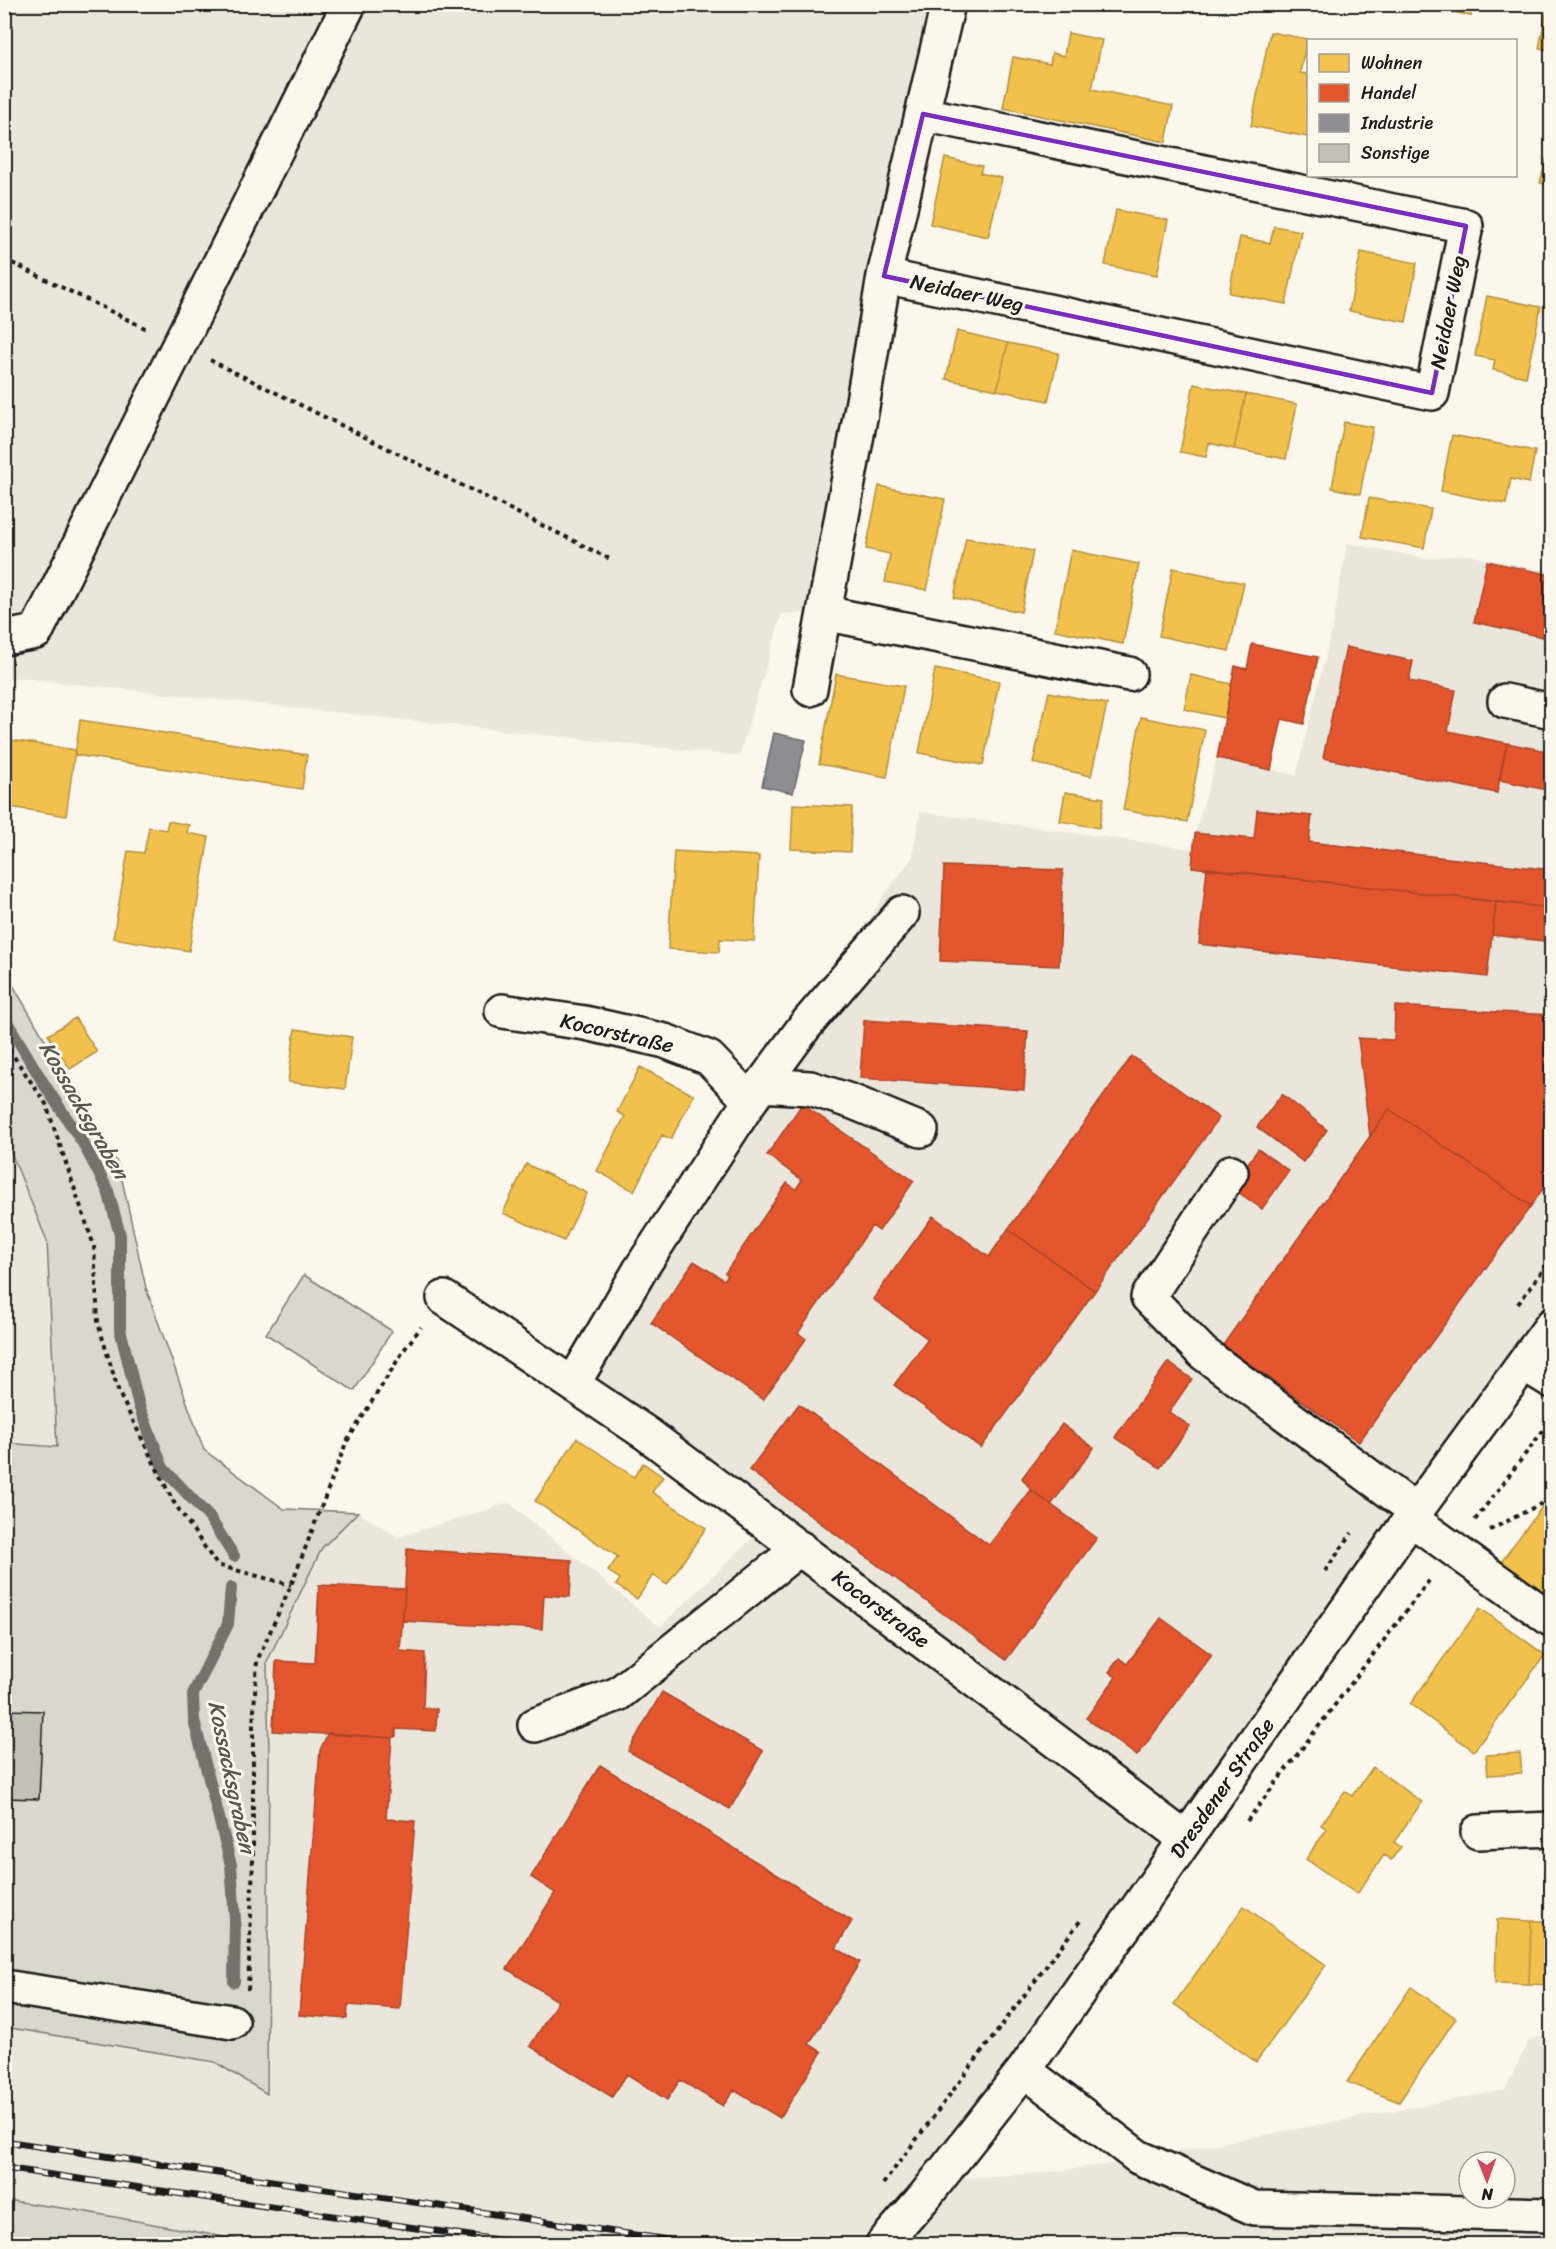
<svg xmlns="http://www.w3.org/2000/svg" width="1556" height="2249" font-family="Sriracha,sans-serif">
<style>
.built{fill:#eae6dc;fill-rule:evenodd}
.green{fill:#dad7ce;stroke:#7b7a75;stroke-width:1.5}
.homes{fill:#f2c14e;stroke:#b2903f;stroke-width:1.5}
.shops{fill:#e4572e;stroke:#a84529;stroke-width:1.5}
.industry{fill:#8d8d92;stroke:#6b6b6f;stroke-width:1.5}
.lines{fill:none;stroke-linecap:round;stroke-linejoin:round}
.stream{stroke:#74726e;stroke-width:12}
.building{fill:#c3c0b8;stroke:#1c1c1c;stroke-width:1.5}
.minor-casing{stroke:#1c1c1c;stroke-width:38}
.path{stroke:#1c1c1c;stroke-width:4;stroke-dasharray:4.5 4.5;stroke-linecap:butt}
.minor{stroke:#fbf7ec;stroke-width:33}
.rail-casing{stroke:#1c1c1c;stroke-width:7}
.rail{stroke:#fbf7ec;stroke-width:4.5;stroke-dasharray:14;stroke-linecap:butt}
.marked{fill:none;stroke:#7b2cbf;stroke-width:4.5;stroke-linejoin:round}
.labels{text-anchor:middle;dominant-baseline:central;stroke-width:6;stroke-linejoin:round;paint-order:stroke}
.street-label{font-size:21px;fill:#1c1c1c;stroke:#fbf7ec}
.water-label{font-size:22px;font-style:italic;fill:#575653;stroke:#fbf7ec}
</style>
<rect width="100%" height="100%" fill="#fbf7ec"/>
<filter id="ink" filterUnits="userSpaceOnUse"><feTurbulence type="fractalNoise" baseFrequency=".0167" numOctaves="2"/><feDisplacementMap in="SourceGraphic" scale="12" xChannelSelector="R" yChannelSelector="G"/><feConvolveMatrix kernelMatrix="1 2 1 2 8 2 1 2 1" color-interpolation-filters="sRGB"/></filter>
<g filter="url(#ink)">
<path class="built" d="M5,5h942l-127,608 -38,1 -43,142 -719,-78 -15,1z
M1347,543l77,15 43,-3 84,17v751l-610,853 27,2 72,-5 63,-8 402,-75 25,-51 21,-5v210h-1288l-187,-34 -71,-10v-173l210,35 52,32 2,-340 -2,-91 55,-115 36,-36 40,25 111,-34 151,124 108,-104 -195,-139 232,-358 77,-128 30,-40 8,-46 273,37 2,-16 22,-75 79,17 36,-145zM1469,2162h36v36h-36z
M4,1142l43,99 10,206 -52,-4z"/>
<path class="green" d="M4,970l115,196 27,122 58,162 80,59 74,3 -36,36 -55,114 2,92 -2,340 -52,-32 -210,-35v-584l52,4 -10,-206 -42,-103z
M304,1275l88,56 -38,60 -88,-57z
M5,2200l71,10 187,34h-258z"/>
<path class="homes" d="M1419,4h55l-3,12z
M1548,4h4v47l-13,-3z
M1270,32l37,7 -7,34 8,1v63l-57,-11z
M1068,33l34,7 -10,49 81,17 -7,36 -163,-34 10,-51 37,7 2,-11 12,3z
M1552,138v47l-12,-2z
M945,158l37,8 -2,7 22,5 -14,59 -58,-13z
M1116,210l52,10 -11,55 -52,-10z
M1274,226l27,5 -15,73 -57,-11 11,-56 30,6z
M1361,252l56,11 -11,59 -57,-11z
M1487,296l54,11 -15,70 -33,-7 2,-10 -20,-4z
M957,331l51,12 -11,47 -51,-11z
M1008,343l51,10 -11,48 -51,-11z
M1194,384l52,10 -12,55 -25,-6 -3,14 -26,-5z
M1246,394l51,10 -11,55 -52,-10z
M1344,422l29,5 -13,67 -28,-6z
M1452,435l83,16 -6,32 -18,-4 -5,25 -65,-13z
M879,486l66,13 -18,91 -42,-8 5,-28 -24,-5z
M1369,498l62,11 -7,39 -62,-11z
M966,538l67,13 -12,61 -67,-14z
M1071,550l68,14 -16,80 -68,-14z
M1173,568l71,15 -15,68 -70,-15z
M935,669l64,12 -16,84 -64,-12z
M836,674l68,12 -17,91 -68,-13z
M1191,675l41,9 -8,34 -40,-9z
M1049,692l58,12 -16,72 -58,-13z
M1141,717l64,13 -18,92 -64,-12z
M80,720l227,35 -5,34 -227,-34z
M4,739l71,11 -9,66 -62,-10z
M1065,792l39,6 -5,30 -39,-7z
M793,804l59,3 -2,45 -59,-3z
M168,821l21,4 -2,8 22,4 -20,114 -76,-13 15,-87 16,2 5,-26 17,3z
M674,851l85,5 -5,85 -34,-2 -1,13 -51,-3z
M75,1018l22,34 -27,17 -22,-34z
M295,1029l57,8 -7,52 -57,-7z
M640,1067l54,28 -23,44 -9,-4 -28,56 -37,-20 28,-55 -8,-4z
M526,1164l61,29 -23,48 -61,-28z
M577,1438l57,39 9,-14 20,14 -11,15 54,36 -39,57 -14,-10 -16,24 -21,-14 4,-6 -12,-8 10,-14 -83,-56z
M1544,1504l8,6v90l-51,-38z
M1480,1608l65,47 -71,96 -64,-47z
M1520,1753l2,20 -34,2 -2,-20z
M1373,1767l49,35 -28,40 7,5 -10,13 -7,-5 -27,39 -51,-35 21,-30 -6,-4 24,-34 7,5z
M1244,1906l82,59 -70,97 -82,-58z
M1497,1919l34,2 -2,63 -34,-1z
M1531,1921h21v64l-23,-1z
M1411,1987l45,31 -57,84 -52,-20z"/>
<path class="shops" d="M1487,561l65,14v64l-78,-17z
M1252,644l66,13 -14,67 -22,-5 -11,51 -54,-12 18,-92 12,3z
M1346,647l67,14 -4,20 47,9 -8,41 59,12 -10,50 -174,-35z
M1507,743l45,9v39l-53,-11z
M1257,810l55,6 -3,26 243,28v38l-360,-41 3,-34 59,6z
M944,866l119,4 -4,96 -119,-5z
M1207,868l289,34 -9,75 -288,-33z
M1496,902l56,6v34l-60,-7z
M1395,1006l157,9v161l-21,30 -142,-97 -19,28 -12,-99 36,2z
M864,1020l164,11 -4,59 -164,-12z
M1132,1056l87,62 -124,173 -87,-62z
M1282,1094l45,36 -24,32 -46,-35z
M802,1104l112,77 -35,50 -7,-5 -74,107 8,6 -43,61 -112,-77 43,-62 30,19 4,-5 -3,-2 62,-90 9,6 6,-9 -35,-25z
M1389,1109l142,97 -172,236 -136,-97z
M1258,1149l31,22 -27,38 -31,-22z
M933,1216l56,41 19,-28 87,62 -114,157 -87,-63 34,-46 -55,-40z
M1168,1362l24,17 -23,33 21,14 -30,42 -45,-31z
M799,1404l190,141 42,-55 66,48 -91,122 -257,-190z
M1062,1424l32,24 -43,57 -20,-15 -9,-12z
M407,1549l165,11 -2,37 -26,-2 -2,34 -139,-8z
M319,1585l86,4 -5,62 25,2 -2,55 14,1 -1,22 -40,-2v7l-4,2 -119,-7 3,-70 39,2z
M1161,1618l51,37 -75,101 -51,-38 30,-41 -7,-5 10,-14 8,6z
M662,1692l101,59 -33,58 -102,-58z
M328,1733l64,5 -6,81 29,2 -15,188 -52,-4 -1,14 -48,-4 21,-265z
M600,1765l252,156 -16,27 24,14 -51,82 13,8 -42,66 -46,-28 -11,16 -43,-26 -13,20 -40,-26 -15,23 -82,-51 28,-45 -51,-32 48,-76 -24,-16z"/>
<path class="industry" d="M774,733l32,7 -13,53 -31,-7z"/>
<g class="lines">
<path class="stream" d="M4,1017l40,67 39,59 25,48 12,44v94l19,77 24,62 46,49 25,39
M231,1588l-3,36 -35,70 1,26 37,145 4,54 -1,63"/>
</g>
<path class="building" d="M4,1710l39,1 -4,88 -35,-1z"/>
<g class="lines">
<g class="minor-casing">
<path id="minor" d="M884,276l548,117 34,-167 -543,-112
M824,613l305,61
M4,638l32,-6 313,-628
M810,689l52,-282 22,-131 64,-272
M1505,701l47,10
M502,1011l83,12 80,18 44,17 41,43
M761,1085l49,3 43,14 68,28
M1231,1172l-83,125 55,56 213,158
M444,1298l203,136 539,405
M1524,1364l28,17
M573,1384l67,-114 110,-169 55,-75 97,-113
M1411,1519l141,101
M535,1725l83,-31 182,-146
M1478,1832l74,-3
M4,1987l228,35
M1024,2070l114,87 116,51 298,7
M883,2244l42,-48 99,-126 392,-559 136,-186"/>
</g>
<path class="path" d="M4,259l143,70
M210,360l400,199
M4,1042l42,62 48,142 4,77 21,70 54,108 44,64 74,20
M1518,1304l34,-46
M1475,1520l77,-101
M1490,1530l62,-32
M1325,1571l27,-38
M1247,1821l184,-243
M248,1990l5,-130v-134l4,-65 34,-76 55,-142 58,-93 17,-23
M883,2184l197,-263"/>
<use href="#minor" class="minor"/>
<g class="rail-casing">
<path id="rail" d="M4,2141l691,103
M4,2168l521,76"/>
</g>
<use href="#rail" class="rail"/>
</g>
</g>
<path class="marked" d="M923,114l543,112 -34,167 -548,-117z"/>
<g class="labels">
<g class="street-label">
<text transform="translate(967 293) rotate(12)">Neidaer Weg</text>
<text transform="translate(1448 312) rotate(-79)">Neidaer Weg</text>
<text transform="translate(617 1033) rotate(13)">Kocorstraße</text>
<text transform="translate(881 1609) rotate(37)">Kocorstraße</text>
<text transform="translate(1222 1788) rotate(-55)">Dresdener Straße</text>
</g>
<g class="water-label">
<text transform="translate(84 1110) rotate(60)">Kossacksgraben</text>
<text transform="translate(232 1777) rotate(78)">Kossacksgraben</text>
</g>
</g>
<rect width="1556" height="2249" fill="none" stroke="#fbf7ec" stroke-width="24"/>
<rect x="12" y="12" width="1532" height="2225" fill="none" stroke="#1c1c1c" stroke-width="2" filter="url(#ink)"/>
<rect x="1307" y="39" width="210" height="138" fill="#fbf7ec" stroke="#a29f99" stroke-width="1.5"/>
<rect x="1319" y="54" width="30" height="18" fill="#f2c14e" stroke="#a29f99" stroke-width="1.5"/>
<text x="1361" y="69" font-size="18" fill="#1c1c1c">Wohnen</text>
<rect x="1319" y="84" width="30" height="18" fill="#e4572e" stroke="#a29f99" stroke-width="1.5"/>
<text x="1361" y="99" font-size="18" fill="#1c1c1c">Handel</text>
<rect x="1319" y="114" width="30" height="18" fill="#8d8d92" stroke="#a29f99" stroke-width="1.5"/>
<text x="1361" y="129" font-size="18" fill="#1c1c1c">Industrie</text>
<rect x="1319" y="144" width="30" height="18" fill="#c3c0b8" stroke="#a29f99" stroke-width="1.5"/>
<text x="1361" y="159" font-size="18" fill="#1c1c1c">Sonstige</text>
<g transform="translate(1487 2180) rotate(179)"><circle r="28" fill="#fbf7ec" stroke="#a29f99" stroke-width="1.5"/>
<path d="M0-4.5L10 22L0 15L-10 22Z" fill="#d1495b"/>
<text y="-9" font-size="16" font-weight="bold" text-anchor="middle" fill="#1c1c1c">N</text>
</g>
</svg>
